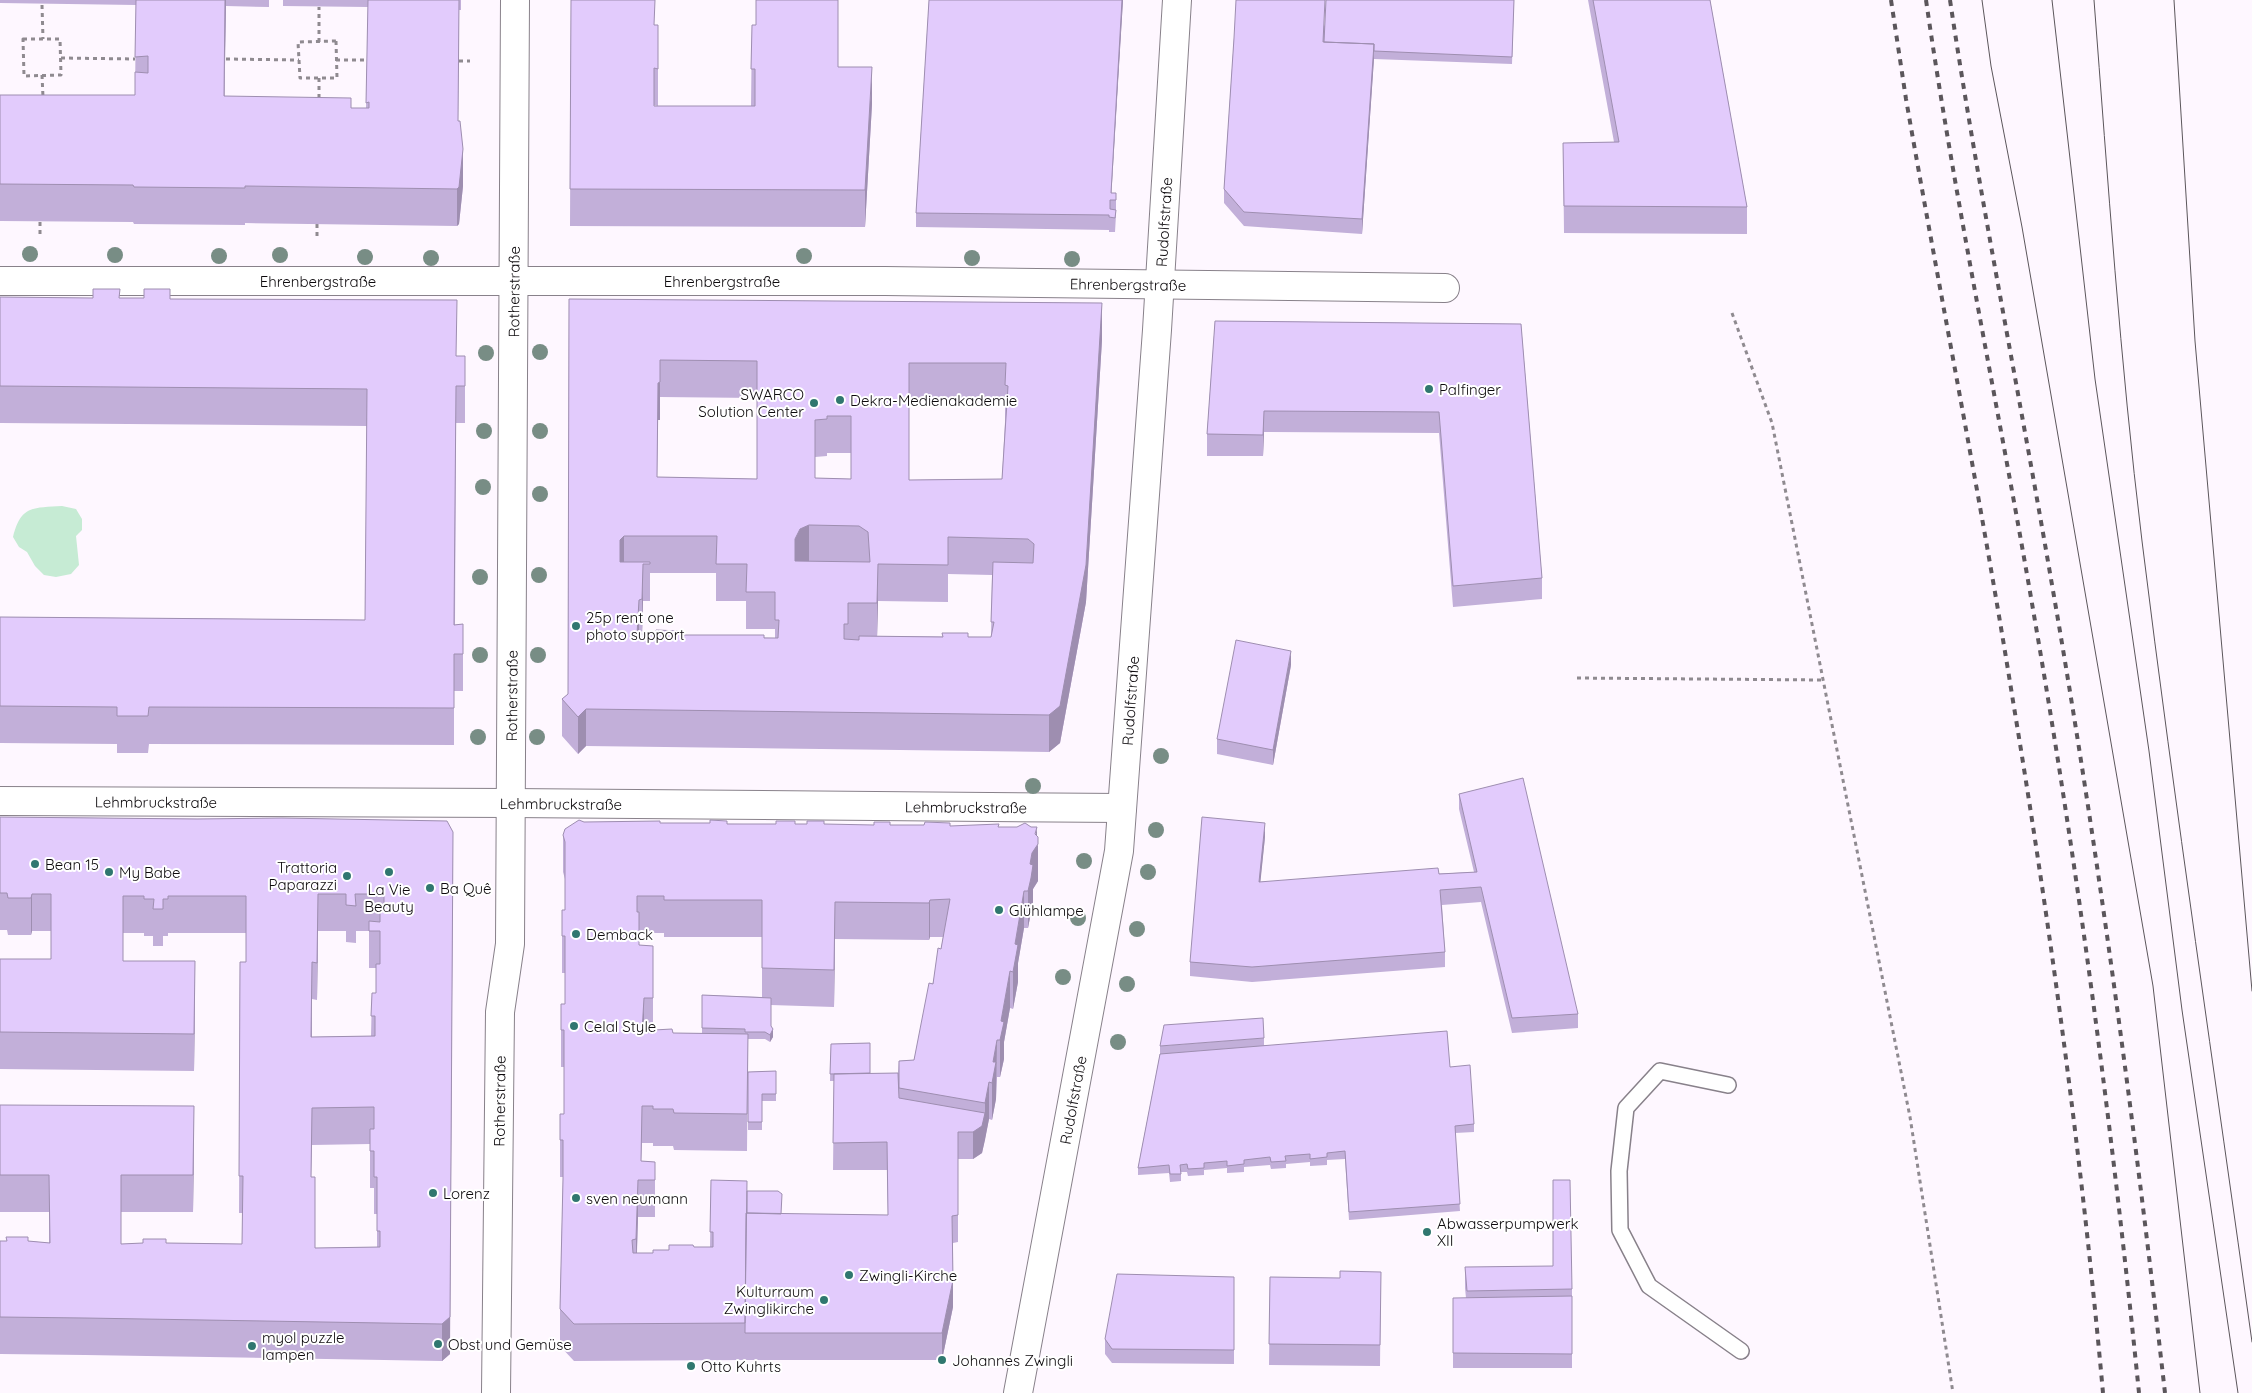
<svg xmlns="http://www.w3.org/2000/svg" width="2252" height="1393" font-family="Quicksand,sans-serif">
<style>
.green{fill:#c6ebd4}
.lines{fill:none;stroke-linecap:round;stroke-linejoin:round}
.lane-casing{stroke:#88818a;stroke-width:18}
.street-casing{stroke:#88818a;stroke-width:30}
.path{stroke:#8f8a90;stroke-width:3;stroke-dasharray:4 4;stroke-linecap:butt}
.lane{stroke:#fff;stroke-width:15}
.street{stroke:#fff;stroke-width:28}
.tram{stroke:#5b565b;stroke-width:1}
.rail{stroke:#5b565b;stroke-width:4;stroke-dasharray:6 6;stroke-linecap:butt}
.tree{fill:#788d85}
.wall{fill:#c2afd9;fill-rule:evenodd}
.shaded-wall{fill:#9e8eb0}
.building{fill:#e2cbfc;stroke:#9e8eb0;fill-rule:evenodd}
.poi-dot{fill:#30776f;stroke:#fff;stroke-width:2}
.labels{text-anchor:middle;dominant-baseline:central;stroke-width:4;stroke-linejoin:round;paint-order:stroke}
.street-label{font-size:15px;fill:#0d0a0d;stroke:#fff}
.poi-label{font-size:15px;fill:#0d0a0d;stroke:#fff;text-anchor:start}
</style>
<rect width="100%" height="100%" fill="#fef7ff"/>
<path class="green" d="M62,506l14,3 6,10v11l-6,6 3,29 -8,9 -15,3 -12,-2 -9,-9 -8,-14 -8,-5 -6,-10c8,-32 20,-29 49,-31z"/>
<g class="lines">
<g class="lane-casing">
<path id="lane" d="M1728,1085l-68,-14 -34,37 -7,63 1,59 29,56 92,65"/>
</g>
<g class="street-casing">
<g id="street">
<path id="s1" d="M0,281h885l560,7"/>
<path id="s2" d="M0,801l510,2 612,5"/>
<path id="s3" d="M496,1393l4,-381 10,-68 5,-944"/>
<path id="s4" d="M1018,1393l101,-542 38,-521 20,-330"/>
</g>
</g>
<path class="path" d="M42,5l1,34
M23,39h37l1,36 -37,1z
M336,41l1,37h-37l-2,-36z
M319,42v-35
M61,58l74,1
M226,59l73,1
M336,60h33
M459,61h11
M42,75l1,22
M319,78v22
M40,234v-12
M317,236v-12
M1732,313l40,110 138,694 43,276
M1577,678l246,2"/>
<use href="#lane" class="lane"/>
<use href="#street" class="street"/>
<path class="tram" d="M1982,0l9,66 31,161 131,759 47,407
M2052,0l43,379 54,372 33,259 56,383
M2094,0c14,181 26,361 48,541 33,267 73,534 110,801
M2174,0l21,341 57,650"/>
<path class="rail" d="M1891,0l15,99c35,201 75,401 107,602 38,230 69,460 90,692
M1926,0c30,208 74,414 109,621 44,256 78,514 104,772
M1950,0c29,194 68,386 101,579 47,270 83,542 114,814"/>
</g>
<g class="tree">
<circle cx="30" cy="254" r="8"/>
<circle cx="115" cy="255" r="8"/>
<circle cx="280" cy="255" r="8"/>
<circle cx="219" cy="256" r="8"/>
<circle cx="804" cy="256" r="8"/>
<circle cx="365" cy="257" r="8"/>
<circle cx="431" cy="258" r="8"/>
<circle cx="972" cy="258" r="8"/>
<circle cx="1072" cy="259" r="8"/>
<circle cx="540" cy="352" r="8"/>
<circle cx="486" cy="353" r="8"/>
<circle cx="484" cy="431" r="8"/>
<circle cx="540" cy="431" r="8"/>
<circle cx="483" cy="487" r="8"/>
<circle cx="540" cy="494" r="8"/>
<circle cx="539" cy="575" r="8"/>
<circle cx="480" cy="577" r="8"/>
<circle cx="480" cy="655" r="8"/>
<circle cx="538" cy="655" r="8"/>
<circle cx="478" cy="737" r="8"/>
<circle cx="537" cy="737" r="8"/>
<circle cx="1161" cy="756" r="8"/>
<circle cx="1033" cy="786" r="8"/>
<circle cx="1156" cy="830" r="8"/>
<circle cx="1084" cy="861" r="8"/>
<circle cx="1148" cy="872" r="8"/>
<circle cx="1078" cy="918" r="8"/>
<circle cx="1137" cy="929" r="8"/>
<circle cx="1063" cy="977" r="8"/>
<circle cx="1127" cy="984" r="8"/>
<circle cx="1118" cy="1042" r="8"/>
</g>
<path class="wall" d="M0,0h269v7l-43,-1 -2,90 127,12h15l2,-101 -85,-1v-6h178v10h-2v19l-1,92 5,65 -4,38 -2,2 -212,-3v2l-111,-1 -1,-2 -133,-1v-126h135l1,-90 -136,-2z
M571,0l84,25h3v81l-4,-1v1h97l1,-81 120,79 -7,123 -295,-1z
M929,0h194l-12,193h5v22l-1,17h-6v-2l-193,-3v-14z
M1514,0l-2,64 -138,-5 -12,175 -118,-8 -20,-23v-14l10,-151z
M1588,0h122l37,207v27l-183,-1 -1,-90 51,-1z
M0,297l170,2 287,57h8v67h-9l-1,202 8,-1v67h-9v54l-305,-1 -1,9h-31v-9l-117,-1v-126l365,3 2,-194 -367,-3z
M569,299l533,41 -16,262 -26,141 -11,9 -463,-6 -8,8 -16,-18v-37l6,-5zM660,397l97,1v81l-100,-2 1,-57h2zM909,400h96v22l-3,57 -93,1zM827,453h24v26l-36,-1v-21l12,-1zM650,573h66v28h30v28h29v9l-133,-4 1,-33h7zM948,574l44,1 -1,62 -114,-1 1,-35 70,1z
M1215,321l306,3 21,254v21l-89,8 -14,-174 -175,-1 -1,24h-56v-22z
M1291,665l-18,100 -56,-11v-15z
M1459,794l119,220v14l-66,5 -31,-131 -39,3 3,47v15l-193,15 -62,-6v-14l75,-125 -5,45 214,-10 -15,-63z
M0,817l447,4 3,533 -8,7 -357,-6 -85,-1v-113h28l21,2v-31h-49v-107l194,38 -1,69h-72v32l45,-1 76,1 1,-31h-4l1,-251h6v-29h-78v3h-5v10h-10v-10h-9v-3h-21v28l72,37 -1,73 -194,-2v-110h51v-28h-19l-1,4h-23l-1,-5h-7zM318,931h28v11l10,1v-12h13v37h7v25h-4l-1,43 -59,1v-38l5,1zM370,1144v44h4v26h3v33l-62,1 -4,-71 1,-32z
M584,822l415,5 38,9 1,45 -5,8v13l-5,26h-4l-6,35v19l-5,27 -3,-1 -6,34v17l-4,18h-3l-1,22 -4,21 -3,-1 -7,34 -9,6h-15v83l-5,1v64l-11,53h-197l-171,1 -14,-15v-37l3,-132h-3v-63h4v-47h-3v-63h4v-31h-3v-37l3,-26v-31l-2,-7v-37zM639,933h25v4h98v60l-60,-2v38h-49v-87l-14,-1zM930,937h13l-2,12 -27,111 -15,1 -1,12 -28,1v-31l-39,1 -1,37h4l-1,89h54l1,45 -106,-1 -35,-5 -36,-29 -1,67h-16l-25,3 -16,3h-16l1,-36h17v-55l-14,-1 1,-18h11v3h20l1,4 73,1 1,-112h17l5,3 3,-5 -2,-11v-21l63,2 1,-68 94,1z
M1264,1038v7l186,22 24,57v8l-19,1 5,78 -111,9 -4,-61 -18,1v5l-17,1v-4l-24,2v4l-15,1 -1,-4 -26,2v5l-17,1v-5l-23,2v5l-16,1 -1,-4h-6v9l-11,1 -1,-9 -31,2v-7l22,-114v-8z
M776,1071v30h-14v29h-14v-58z
M1465,1267l107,22v79h-119v-70h13l-1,-10z
M1381,1272l-1,94 -111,-1 1,-88 70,1z
M1234,1277v87l-122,-1 -7,-9v-15z"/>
<path class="shaded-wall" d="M225,0h1l-2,133v-37z
M1122,0h1l-12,200v-7z
M1374,44v14l-12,176v-15z
M872,67v37l-7,123v-37z
M463,149v37l-4,38 -2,2v-37z
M1102,303v37l-16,262 -26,141 -11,9v-37z
M660,382v38h-2v-37z
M1264,411v21l-1,24v-21z
M809,525v37l-14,14v-37l5,-10z
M624,536v37l-4,-11v-22z
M643,564v37l-1,35v-37z
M878,564v37l-1,39v-37z
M639,600v37l-2,-3z
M1291,651v14l-18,100v-15z
M586,709v37l-8,8v-37z
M1265,823v14l-6,59v-14z
M1037,827v19l1,-2v37l-5,8v13l-5,26v-37l2,-27z
M453,832l-3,522 -8,7v-37z
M1024,891v37l-6,35v19l-5,27v-37l2,-28z
M32,894v37l-1,4v-37z
M318,894v37l-1,69v-37z
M930,900v37l-1,3v-37z
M835,902v37l-1,68v-37z
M195,961v37l-1,73v-37z
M312,962v37l-1,75v-37z
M1010,971v37l-6,34v17l-4,18v-37l1,-19z
M644,998v37l-2,-3z
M773,1029v8l-3,5v-7z
M997,1040l-1,59 -4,21v-37l1,-21z
M989,1082v37l-4,21 -3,13 -9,6v-27l12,-19v-10z
M194,1106v37l-1,69v-37z
M638,1180v37l-2,59v-37z
M953,1280v27l-11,53v-27z"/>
<path class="building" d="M136,0h89l-1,96 127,2v10h18v-6l-3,1 2,-103h91l-1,121h2l3,28 -4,38 -2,2 -212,-3v2l-111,-1 -1,-2 -133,-1v-89h135v-23l13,1v-17l-13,1z
M571,0h84l-1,25h4v44l-4,-1v38h101v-37h-4l1,-44h4v-25h82v67h34l-7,123 -295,-1z
M929,0h193l-11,193h5v7h-6v9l6,1 -1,8 -6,-1v-2l-193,-2z
M1236,0h89l-2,42 51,2 -12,175 -118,-7 -20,-23 10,-151z
M1326,0h188l-2,57 -138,-6v-7l-50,-2z
M1593,0h117l37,207 -183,-1 -1,-63 56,-1z
M93,289h27l-1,9h25v-9h26v10l287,1 -1,56h9v30h-9l-2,239 9,-1v30h-9v54l-305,-1 -1,9h-31v-9l-117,-1v-89l365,3 2,-231 -367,-3v-89l93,1z
M569,299l533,4 -16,262 -26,141 -11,9 -463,-6 -8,8 -16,-18 6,-5zM660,360l97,1v118l-100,-2 1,-94 2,-1zM909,363h97l-1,22 3,1 -6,93 -93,1zM827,416h24v63l-36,-1v-58l12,-1zM809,525l50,1 9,6 2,30 -75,-1v-22l5,-10zM624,536h93l-1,28h31l-1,28h29v28h4l-1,18h-14v-3h-84v-4l-24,-1v4h-19l2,-34 3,-1 1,-35h7v-2h-30v-22zM948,537l80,2 6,5 -1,19 -40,-1 -2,60h3l-3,15h-23v-4h-26l1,4 -84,-1v4l-15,-1v-15h4v-21h29l1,-39 70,1z
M1215,321l306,3 21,254 -89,8 -14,-174 -175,-1 -1,24 -56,-1z
M1236,640l55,11 -18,99 -56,-11z
M1523,778l55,236 -66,4 -31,-131 -41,3 5,62 -193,15 -62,-5 12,-145 63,6 -6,59 179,-14 1,6 38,-2 -18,-78z
M0,817l197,2 85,-1 165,3 6,11 -3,485 -8,7 -357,-6 -85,-1v-76h7l-1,-4h22v4l22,2 -1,-68h-49v-70l194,1 -1,69h-72v69l22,-1v-4h23v4l76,1 1,-68h-4l1,-214h6v-66h-78v3h-5v10h-10l1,-10h-10v-3h-21v65h72l-1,73 -194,-2v-73h51v-65h-19l-1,4h-23l-1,-5h-7zM318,894h28v11l10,1 -1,-12h29v16h-4v12l-11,-1v10h11v33h-4v29h-4l-1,23h4v20l-64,1 1,-75 5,1zM374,1107v22h-4v22h4v26h3v54h3v16l-65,1v-71h-4l1,-69z
M579,820l5,2 76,-1v2h50v-3l17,1v3h49v-3h19v3h12v-3h17v3l50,1v-3h16v3h34l1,-3 25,1v3l49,-2 -1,3h19l8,-4 6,4h6l-2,7 3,3v7l-6,9 -2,11 3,1 -2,13 -3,13h-4l-9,53 3,1 -5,27 -3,-1 -9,50 3,1 -4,18h-3l-4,22h3l-4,21 -3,-1 -4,21 -86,-15v-27l15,-1 15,-77 4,1 5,-36 3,1 9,-50 -20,1 -1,3 -94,-1 -1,68 -72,-2v-68h-98v-4h-27v16h2v33l14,1v52h-9l-2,34 12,1v-3l18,-1 1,4 75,1 -1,80 -73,-1 -1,-4h-20v-3h-11l-1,55 14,1v18h-17l-2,59 -4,1 1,13h20v-3h16v-5h24l1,2h19v-15h-3l1,-52 36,1 -2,142 -171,1 -14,-15 3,-130v-39h-3v-26h4v-84h-3v-26h4v-68h-3v-26h3v-68l-2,-7 2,-6z
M702,995l69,3v28l2,3 -3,6 -5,-3h-20v-3l-43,-1z
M1263,1018l1,20 -104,8 4,-21z
M1447,1031l3,36 20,-2 4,59 -19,2 5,78 -111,8 -4,-61 -18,2v4l-17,2v-5l-25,2 1,5 -15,1 -1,-5 -26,3v4l-17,2v-5l-23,2v5l-16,1 -1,-5 -7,1 1,9h-11l-1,-9 -31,3 22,-114z
M870,1043v30l-40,1 1,-30z
M776,1071v23h-14v28h-14v-50z
M898,1073l1,25 86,15 -3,13 -9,6h-15v83l-6,1 1,64 -11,53h-197l1,-120 142,2 -1,-73 -54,1 1,-69z
M1553,1180h17l2,109 -105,2 -2,-24 88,-1z
M747,1191h31l4,3 -1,20 -34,-1z
M1340,1271l41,1 -1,73 -111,-1 1,-67 70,1z
M1117,1274l117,3v73l-122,-1 -7,-10z
M1572,1296v58l-119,-1v-55z"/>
<g class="poi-dot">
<circle cx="1429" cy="389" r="5"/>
<circle cx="840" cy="400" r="5"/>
<circle cx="814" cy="403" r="5"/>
<circle cx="576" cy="626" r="5"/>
<circle cx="35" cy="864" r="5"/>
<circle cx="109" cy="872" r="5"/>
<circle cx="389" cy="872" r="5"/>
<circle cx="347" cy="876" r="5"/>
<circle cx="430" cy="888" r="5"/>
<circle cx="999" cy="910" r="5"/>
<circle cx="576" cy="934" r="5"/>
<circle cx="574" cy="1026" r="5"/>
<circle cx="433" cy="1193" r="5"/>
<circle cx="576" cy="1198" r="5"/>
<circle cx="1427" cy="1232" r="5"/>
<circle cx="849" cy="1275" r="5"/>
<circle cx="824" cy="1300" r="5"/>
<circle cx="438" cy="1344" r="5"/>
<circle cx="252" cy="1346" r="5"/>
<circle cx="942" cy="1360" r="5"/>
<circle cx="691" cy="1366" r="5"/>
</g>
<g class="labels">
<g class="street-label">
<text stroke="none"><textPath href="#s4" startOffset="1182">Rudolfstraße</textPath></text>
<text stroke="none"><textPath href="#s1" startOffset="722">Ehrenbergstraße</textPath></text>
<text stroke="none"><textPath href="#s1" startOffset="318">Ehrenbergstraße</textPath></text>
<text stroke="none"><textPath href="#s1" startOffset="1128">Ehrenbergstraße</textPath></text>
<text stroke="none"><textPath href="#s3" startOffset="1102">Rotherstraße</textPath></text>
<text stroke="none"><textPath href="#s3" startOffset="698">Rotherstraße</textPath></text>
<text stroke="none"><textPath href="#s4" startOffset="702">Rudolfstraße</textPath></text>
<text stroke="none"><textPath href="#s2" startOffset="156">Lehmbruckstraße</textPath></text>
<text stroke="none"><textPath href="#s2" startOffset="561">Lehmbruckstraße</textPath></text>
<text stroke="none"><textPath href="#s2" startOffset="966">Lehmbruckstraße</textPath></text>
<text stroke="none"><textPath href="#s3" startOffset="292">Rotherstraße</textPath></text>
<text stroke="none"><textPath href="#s4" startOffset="298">Rudolfstraße</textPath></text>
</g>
<g class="poi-label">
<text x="1439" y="389">Palfinger</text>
<text x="804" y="394" text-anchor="end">SWARCO<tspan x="804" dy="17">Solution Center</tspan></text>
<text x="850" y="400">Dekra-Medienakademie</text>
<text x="586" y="617">25p rent one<tspan x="586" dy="17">photo support</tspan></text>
<text x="45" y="864">Bean 15</text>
<text x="337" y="867" text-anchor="end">Trattoria<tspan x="337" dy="17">Paparazzi</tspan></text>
<text x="119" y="872">My Babe</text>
<text x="440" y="888">Ba Quê</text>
<text x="389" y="889" text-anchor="middle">La Vie<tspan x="389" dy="17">Beauty</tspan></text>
<text x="1009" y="910">Glühlampe</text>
<text x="586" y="934">Demback</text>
<text x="584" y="1026">Celal Style</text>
<text x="443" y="1193">Lorenz</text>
<text x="586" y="1198">sven neumann</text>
<text x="1437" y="1223">Abwasserpumpwerk<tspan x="1437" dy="17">XII</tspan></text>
<text x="859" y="1275">Zwingli-Kirche</text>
<text x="814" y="1291" text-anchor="end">Kulturraum<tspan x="814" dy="17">Zwinglikirche</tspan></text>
<text x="262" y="1337">myol puzzle<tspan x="262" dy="17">lampen</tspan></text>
<text x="448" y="1344">Obst und Gemüse</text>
<text x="952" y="1360">Johannes Zwingli</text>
<text x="701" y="1366">Otto Kuhrts</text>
</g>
</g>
</svg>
